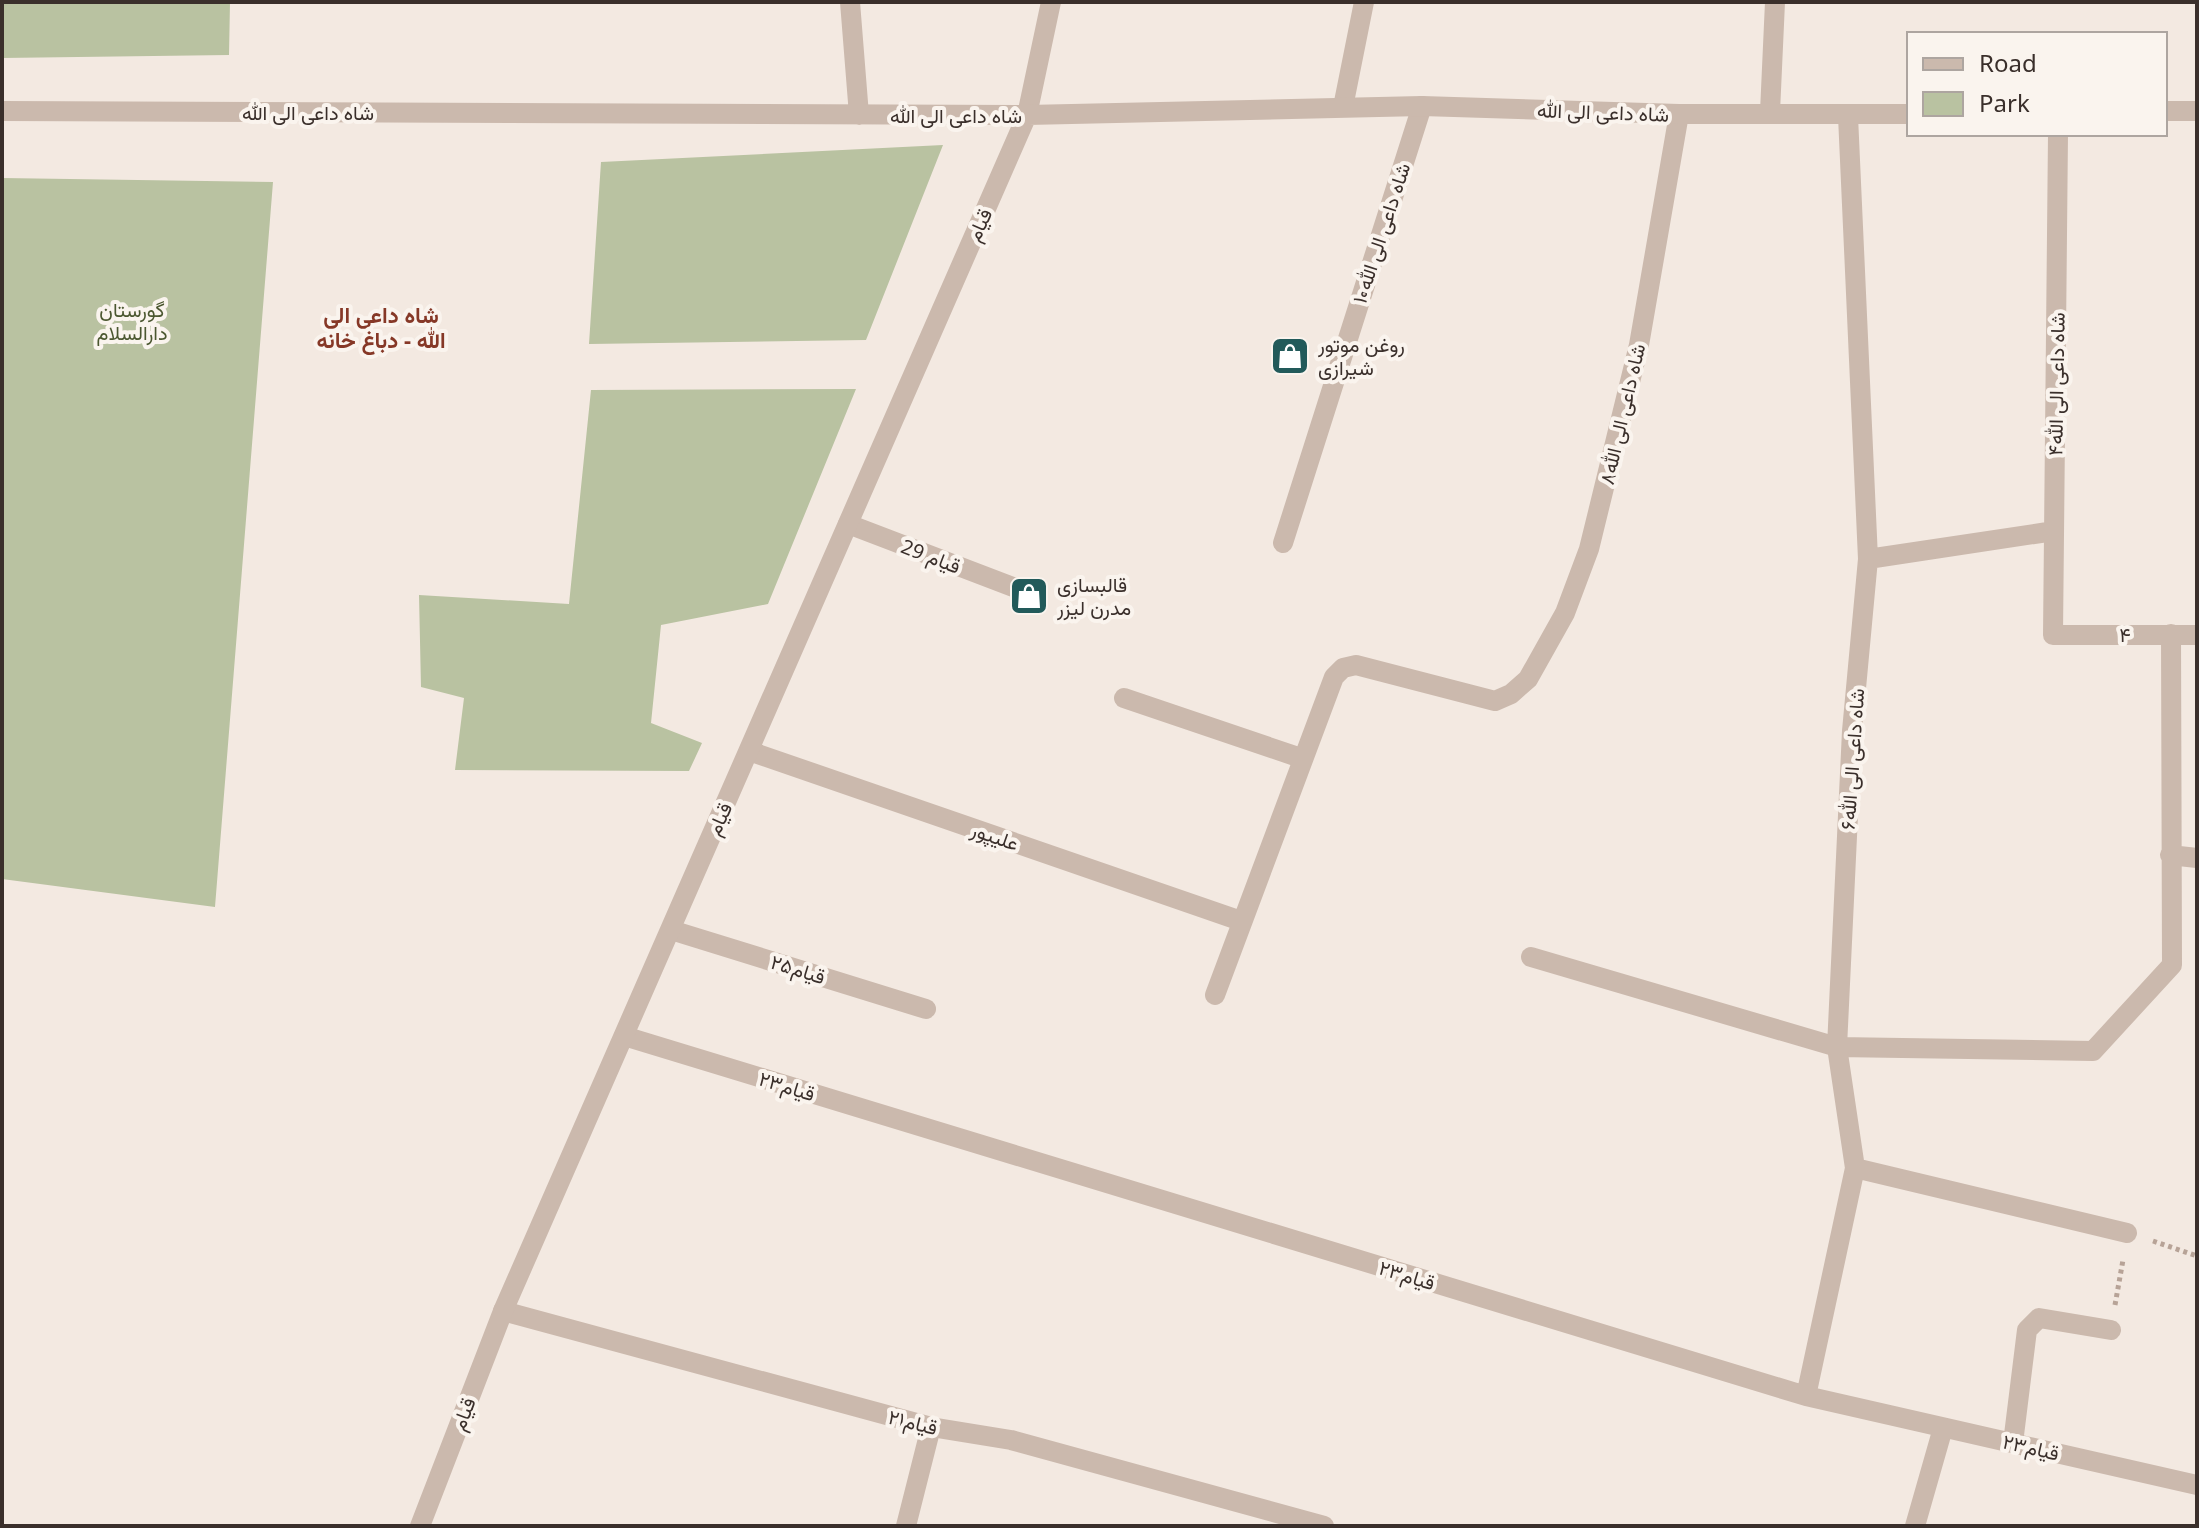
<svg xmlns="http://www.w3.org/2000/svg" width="2199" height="1528" font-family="'Noto Sans',Vazirmatn,sans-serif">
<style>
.green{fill:#b9c2a1}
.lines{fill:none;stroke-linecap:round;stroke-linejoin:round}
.path{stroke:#b7a397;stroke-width:5;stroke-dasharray:4 4;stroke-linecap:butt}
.minor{stroke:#cbb9ad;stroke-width:20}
.tertiary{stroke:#cbb9ad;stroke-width:20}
.labels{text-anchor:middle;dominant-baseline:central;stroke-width:8;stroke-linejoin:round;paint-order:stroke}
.street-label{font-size:20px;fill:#3a2f2b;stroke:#faf4ee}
.park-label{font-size:20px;fill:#4b5730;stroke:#faf4ee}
.poi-label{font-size:20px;fill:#3a2f2b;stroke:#faf4ee;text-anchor:start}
.neighbourhood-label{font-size:22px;font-weight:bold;fill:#863827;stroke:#faf4ee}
</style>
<rect width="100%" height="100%" fill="#f3e9e1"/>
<path class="green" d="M2,2h228l-1,53 -227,3z
M943,145l-77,195 -277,4 12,-182z
M2,178l271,4 -58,725 -213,-28z
M856,389l-88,215 -107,21 -10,98 51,20 -13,28 -234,-1 9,-72 -43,-11 -2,-92 150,9 22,-214z"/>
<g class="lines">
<path class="path" d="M2153,1241l44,15
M2115,1305l8,-45"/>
<path class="minor" d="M1343,107l21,-105
M1770,112l5,-110
M1027,115l24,-113
M2058,134l-5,501h144
M848,524l165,63
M1283,543l139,-437
M1868,559l186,-28
M1124,698l177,60
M749,751l492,170
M2170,855l27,3
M671,930l255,79
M1531,957l306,90 256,4 79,-86 -1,-331
M1215,995l119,-318 9,-9 13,-3 139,36 16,-7 17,-15 37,-66 24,-64 50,-204 40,-231
M624,1036l1182,360 391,89
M1855,1168l272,65
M503,1311l428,116 80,13 313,86
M1806,1396l49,-228 -18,-121 15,-316 16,-172 -20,-443
M2013,1443l14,-113 12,-12 72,12
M906,1526l25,-99
M1915,1526l28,-98"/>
<path class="tertiary" d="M850,2l9,113
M2,111l1025,4 395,-9 257,8h230
M2165,111h32
M420,1526l83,-215 524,-1196"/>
</g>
<defs>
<g id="shop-square" transform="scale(2)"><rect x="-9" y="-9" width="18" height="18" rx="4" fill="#225a5a" stroke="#faf4ee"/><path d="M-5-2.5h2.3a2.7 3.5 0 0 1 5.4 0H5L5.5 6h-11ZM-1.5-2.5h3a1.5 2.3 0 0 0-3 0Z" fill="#fff"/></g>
</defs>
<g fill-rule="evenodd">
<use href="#shop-square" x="1290" y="356"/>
<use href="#shop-square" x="1029" y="596"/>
</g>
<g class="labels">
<g class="street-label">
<text x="308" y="112">شاه داعی الی الله</text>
<text transform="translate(1603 112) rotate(2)">شاه داعی الی الله</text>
<text x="956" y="115">شاه داعی الی الله</text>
<text transform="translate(979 225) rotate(-66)">قیام</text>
<text transform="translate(1381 233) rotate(-72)">شاه داعی الی الله۱۰</text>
<text transform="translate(2056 384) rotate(-89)">شاه داعی الی الله۴</text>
<text transform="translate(1622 414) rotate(-77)">شاه داعی الی الله۸</text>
<text transform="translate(931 556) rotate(21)">قیام 29</text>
<text x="2125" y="634">۴</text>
<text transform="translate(1852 759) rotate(-86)">شاه داعی الی الله۶</text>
<text transform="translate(719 819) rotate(-66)">قیام</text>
<text transform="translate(995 836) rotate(19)">علیپور</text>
<text transform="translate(798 969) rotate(17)">قیام۲۵</text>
<text transform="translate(787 1086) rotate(17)">قیام۲۳</text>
<text transform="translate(1407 1275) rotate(17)">قیام۲۳</text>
<text transform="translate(463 1414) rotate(-69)">قیام</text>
<text transform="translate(913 1422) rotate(14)">قیام۲۱</text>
<text transform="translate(2031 1447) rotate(13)">قیام۲۳</text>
</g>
<g class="park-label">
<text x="132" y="309">گورستان<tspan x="132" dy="23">دارالسلام</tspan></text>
</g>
<g class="poi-label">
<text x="1318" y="344">روغن موتور<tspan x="1318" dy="23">شیرازی</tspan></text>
<text x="1057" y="584">قالبسازی<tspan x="1057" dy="23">مدرن لیزر</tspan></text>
</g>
<g class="neighbourhood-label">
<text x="381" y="314">شاه داعی الی<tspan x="381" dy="25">الله - دباغ خانه</tspan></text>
</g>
</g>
<rect width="2199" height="1528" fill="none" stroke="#3a2f2b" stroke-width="8"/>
<rect x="1907" y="32" width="260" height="104" fill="#faf4ee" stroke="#ada5a0" stroke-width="2"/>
<rect x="1923" y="58" width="40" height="12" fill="#cbb9ad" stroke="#ada5a0" stroke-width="2"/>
<text x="1979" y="72" font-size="24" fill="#3a2f2b">Road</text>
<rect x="1923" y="92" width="40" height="24" fill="#b9c2a1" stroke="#ada5a0" stroke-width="2"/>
<text x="1979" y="112" font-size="24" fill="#3a2f2b">Park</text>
</svg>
